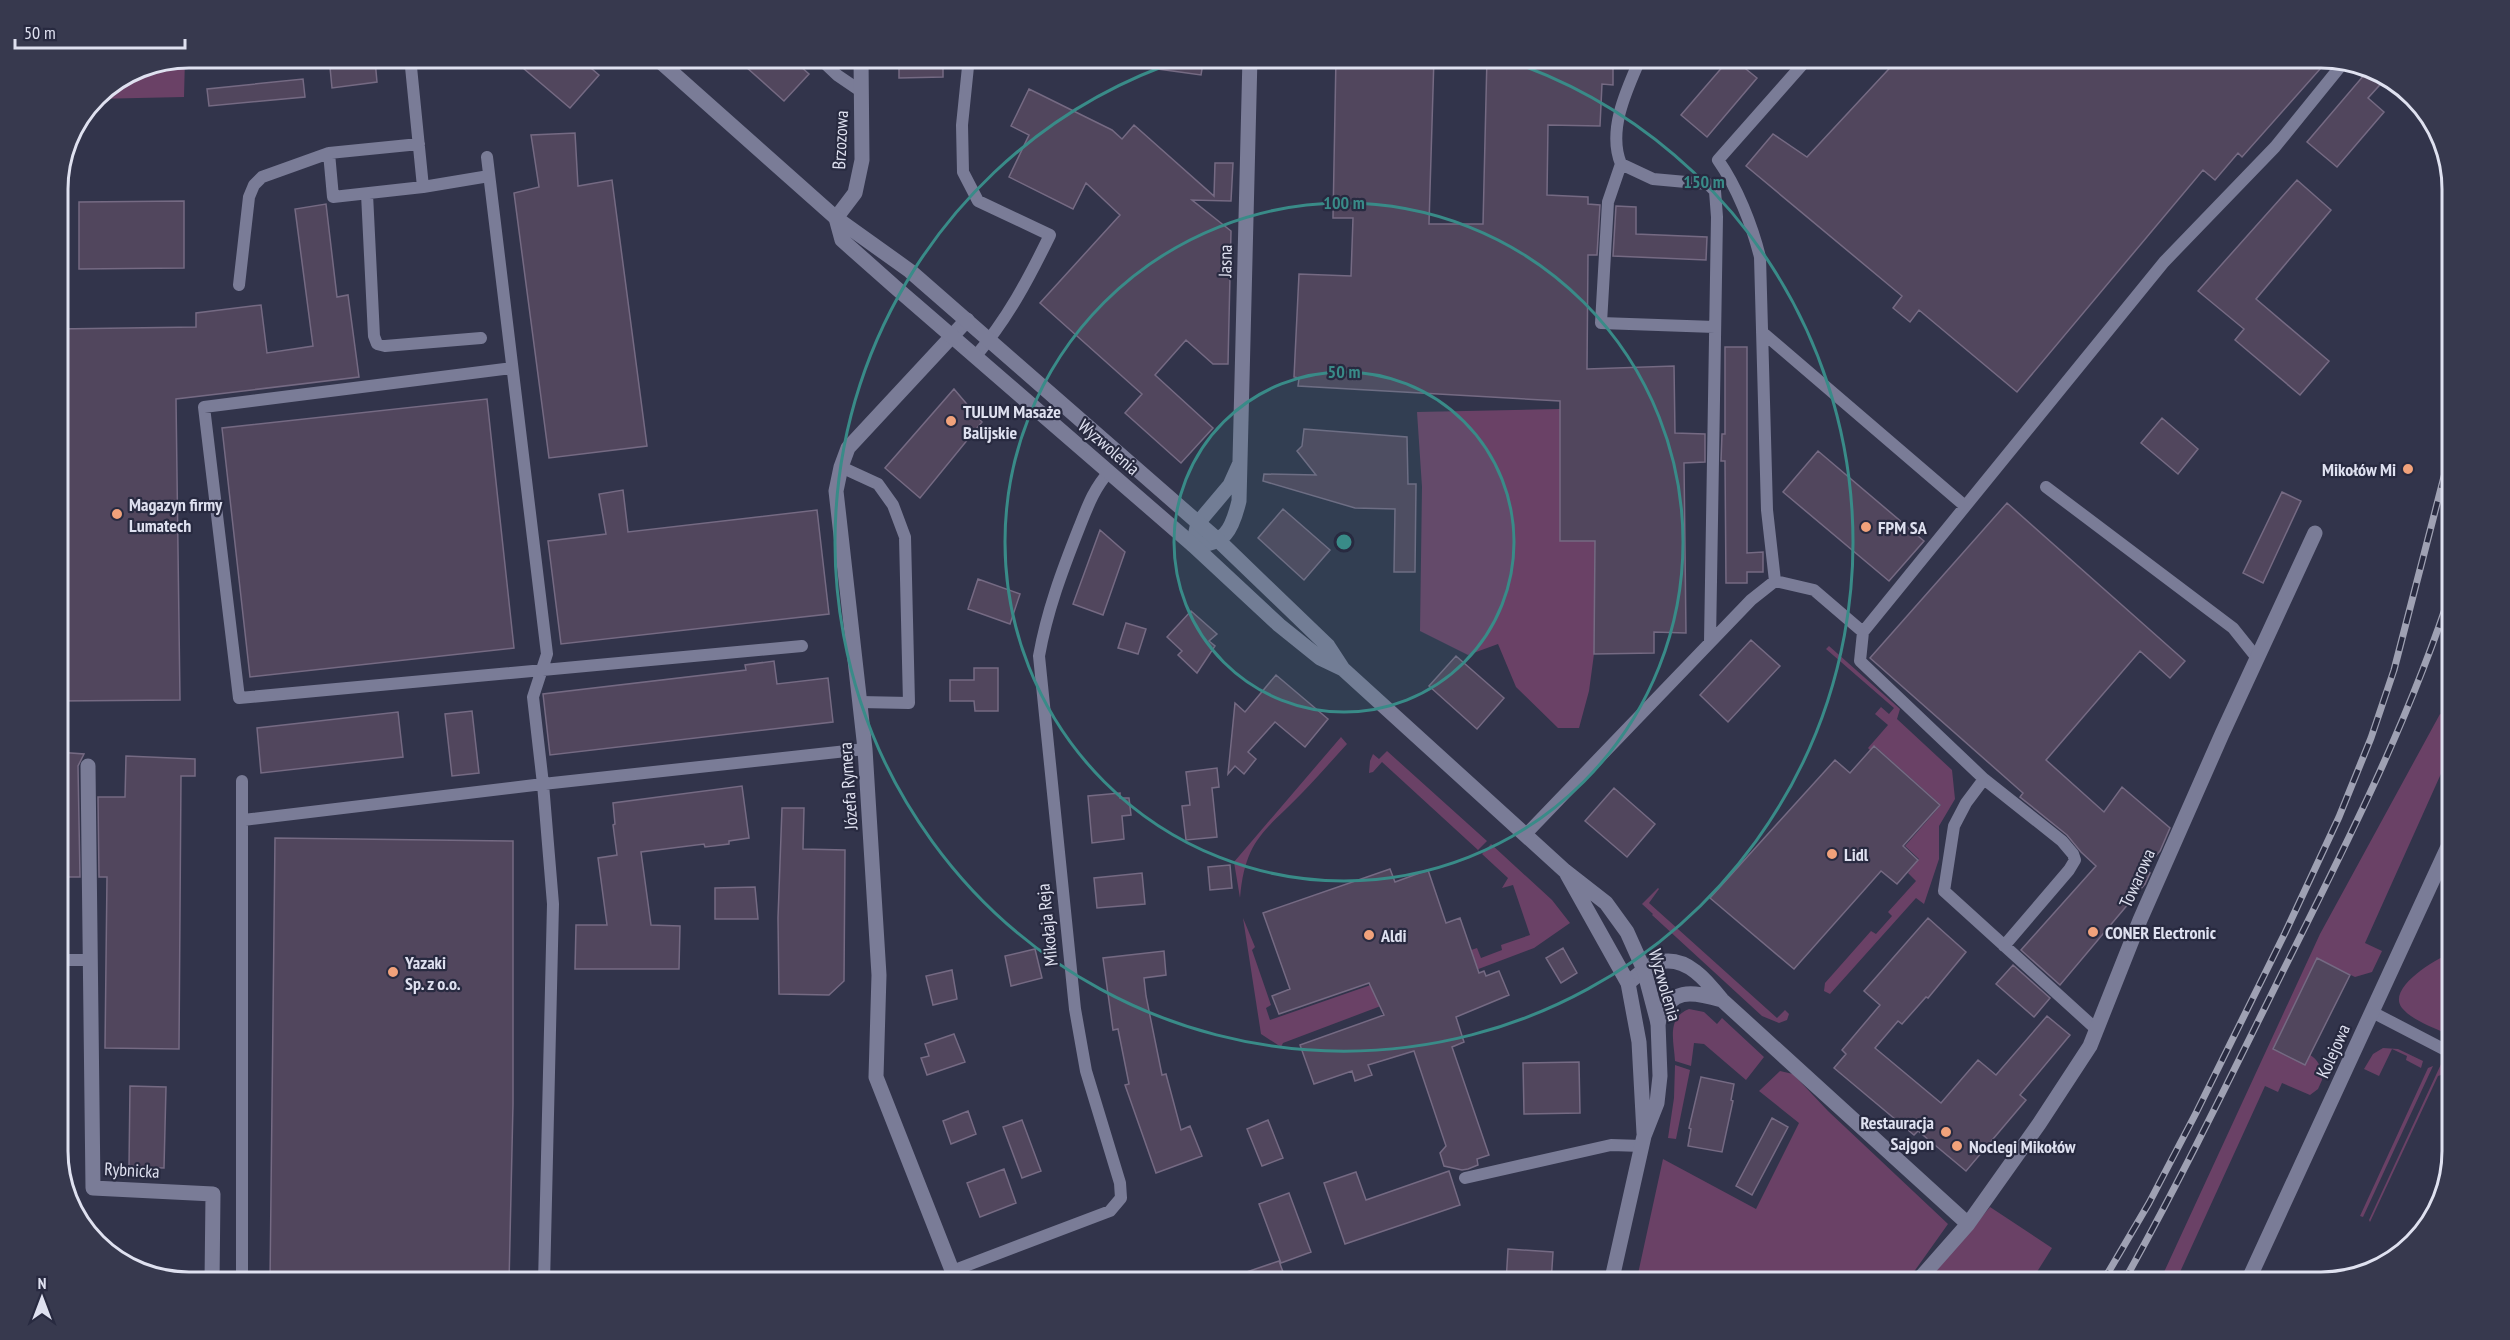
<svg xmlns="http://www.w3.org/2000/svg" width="2510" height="1340" font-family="'PT Sans Narrow',sans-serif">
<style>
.green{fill:#6a4166}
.building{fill:#51465d;stroke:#756a83;stroke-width:1.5}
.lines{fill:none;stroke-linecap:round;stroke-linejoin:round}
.service{stroke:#7a7c97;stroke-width:12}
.minor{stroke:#7a7c97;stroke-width:15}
.tertiary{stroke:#7a7c97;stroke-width:15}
.rail-casing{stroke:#9fa1b3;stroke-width:7}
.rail{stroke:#282a40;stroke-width:4.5;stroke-dasharray:14;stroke-linecap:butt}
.ring{fill:none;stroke:#398b88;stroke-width:3}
.poi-dot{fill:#f1a27b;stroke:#282a40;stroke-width:2}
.labels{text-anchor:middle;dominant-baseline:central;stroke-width:4.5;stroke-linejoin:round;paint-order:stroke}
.street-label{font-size:18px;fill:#dfe1f0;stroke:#282a40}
.poi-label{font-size:18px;font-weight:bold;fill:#dfe1f0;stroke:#282a40;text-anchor:start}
.rim{fill:none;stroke:#dfe1f0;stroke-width:3}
.centre{fill:#398b88;stroke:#282a40;stroke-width:3}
.ring-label{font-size:18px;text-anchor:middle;font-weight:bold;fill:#398b88;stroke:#282a40;stroke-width:4.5;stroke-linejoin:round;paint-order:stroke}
</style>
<rect width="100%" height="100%" fill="#32344b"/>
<path class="green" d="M185,58l-1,39 -91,2 3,-4 42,-28z
M1560,409v132h35l-1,113 -5,37 -10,37h-21l-42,-41 -18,-43 -30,11 -48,-24 2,-144 -5,-75z
M1829,646l71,63 -3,10 55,51 3,29 -16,27v33l-15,45 -8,-6 -86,96 -6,-3 1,-8 46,-52 5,3 16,-18 -4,-4 28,-31 -8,-8 11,-14 -14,-13 36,-41 -66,-59 -5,4 -2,-2 20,-23 -13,-11 6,-7 8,7 5,-6 -68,-59z
M2440,714l13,5v28l-88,196 17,8 -10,21 -17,5 -38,-18 -44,89 32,17 5,-10c8,4 13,15 12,25l-4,9 -8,6 -28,-12 -4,9 -13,-6 -90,197h-16l161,-349z
M1341,737l6,7c-15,16 -29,33 -45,49 -38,39 -57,47 -62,105l-6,-36z
M1387,751l100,90 -9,9 -96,-88 -9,10 -4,1 1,-12 3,-7 6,5z
M1491,844l61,56 18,23 -36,25 -251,95 -2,4 -20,-13 -18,-116 12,29 -3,3 19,55 -5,3 4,12 207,-72 4,10 21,-8 -1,-5 29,-10 -17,-50 -11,3 6,-10 -26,-24z
M1658,888l1,1 -10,14 128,115 8,-8 4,4 -2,6 -8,3 -17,-7 -110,-101 1,-1 -11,-10z
M2453,952v69l-6,13c-14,-7 -34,-13 -45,-26 -16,-20 35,-50 51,-56z
M1689,1009l15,3 13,12 5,-6 42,39 -18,23 -42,-36 -10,-1 -3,23 -16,-5c-1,-20 -9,-43 14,-52z
M2383,1048l15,1 25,12 -2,7 -15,-8 1,-4 -15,-7 -13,27 -15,-7 9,-15z
M2442,1062l11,6v3l-15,5 -68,146 -1,-2z
M1675,1065l15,5 -14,69 -8,-1 6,-40z
M2433,1066l-70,151 -3,-1 68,-148z
M1780,1071l13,3 35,37 120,113 -42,59h-270l27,-124 93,50 43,-86 -40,-32z
M1990,1207l62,41 -22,35h-104z"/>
<path class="building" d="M329,57h40l1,3h5l2,22 -45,6z
M510,57h68l21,18 -29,33z
M755,57h35l19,17 -25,27 -38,-34z
M899,57h44v20l-44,1z
M1152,57h52l-3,18 -50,-7z
M1336,57h98l-5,167h54l4,-167h126v28l-11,-1 -2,42 -52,-1 -1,70 41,2v7l12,1 -3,50h-9l-1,114 87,-3 1,67 30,1v28l-21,1 2,170 -32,-1v21l-60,1 1,-113h-35v-140l-262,-15 1,-8 -5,-1 5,-103 52,2 2,-58h-20z
M1731,57l26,21 -50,59 -26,-22z
M1900,57h422l7,2 -87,98 -4,-4 -23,27 -12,-10 -186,222 -98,-82 -9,12 -17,-14 9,-12 -156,-130 27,-32 34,23z
M2370,68l10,3 7,6 -19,21 16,14 -47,55 -30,-25z
M303,79l2,18 -96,9 -2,-17z
M1029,89l83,41 10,9 12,-14 80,71 1,-33h18l-2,38 -39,-1 39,31 -3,133h-15l-27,-24 -31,35 58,53 -32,35 -56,-50 17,-19 -102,-91 80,-88 -34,-32 -13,26 -64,-32 20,-42 -18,-9z
M575,133l3,53 34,-6 35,266 -98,12 -35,-265 25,-6 -8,-52z
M2297,180l34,30 -75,89 73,62 -29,34 -65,-55 9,-11 -46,-38z
M184,201v67l-105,1v-67z
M326,204l11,93 11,-2 11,82 -183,22 4,301 -123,1v-372l139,-2v-14l65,-8 6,48 46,-7 -18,-137z
M1616,206l20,1v27l71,3 -1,23 -93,-4z
M1725,347h22v206l16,-1v20h-16v11h-21l-1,-122h-4l1,-27h3z
M954,389l28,33 -62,76 -35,-30z
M487,399l27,249 -264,29 -28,-249z
M2162,418l36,31 -20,25 -37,-31z
M1304,429l103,8 1,47h8l-1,88h-21l1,-63 -40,-1 -92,-27 1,-7 52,1 -19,-24 5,-5z
M1818,451l106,90 -35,40 -106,-89z
M623,490l5,42 189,-22 12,104 -268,30 -13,-103 58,-7 -7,-40z
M2282,492l19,9 -38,82 -20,-10z
M2007,503l178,158 -15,17 -30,-27 -94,109 58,52 18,-25 48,41 -10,23 -15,17 5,5 -5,11 -85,101 -39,-35 75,-84 -15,-14 -14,-17 -47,-38 3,-4 -153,-135z
M1283,509l47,41 -26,30 -46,-42z
M1100,530l25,22 -22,63 -30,-11z
M978,579l42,15 -10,30 -42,-15z
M1191,611l26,23 -8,7 6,5 -18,27 -19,-18 4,-4 -15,-14z
M1126,623l20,6 -8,25 -20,-6z
M1751,640l29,26 -52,56 -28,-27z
M1456,656l48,42 -27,31 -48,-43z
M774,661l3,23 51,-6 5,44 -283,33 -7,-61 203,-24 -1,-5z
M974,668h24v43h-23l-1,-10h-24v-21h24z
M1276,675l52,44 -23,28 -30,-25 -27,30 8,7 -12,15 -9,-8 -7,8 7,-71 10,9z
M472,711l7,62 -27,3 -7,-62z
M398,712l5,45 -142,16 -4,-45z
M1874,746l66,59 -37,41 15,14 -21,24 -16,-13 -87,98 -84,-71 125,-138 15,13z
M57,752l27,2 -6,12 2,111h-23z
M126,756l69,3v17h-14l-2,273 -74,-1 2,-171h-8l-1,-80h27z
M1217,768l2,19 -7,1 5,49 -31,3 -4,-34 8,-1 -4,-33z
M742,786l7,52 -20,3v3l-24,3 -1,-3 -63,8 10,73 29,1 -1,43h-104l1,-44h31l-9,-67 19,-3 -4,-30 2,-1 -2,-21z
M1614,788l41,36 -28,33 -42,-36z
M1120,793v5h9l2,17 -9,1 2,23 -32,4 -4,-47z
M782,808h22l-1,41 42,1 -1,131 -15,14 -50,-1 -1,-76z
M275,838l238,3v263l-4,179h-239z
M1230,865l2,23 -22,2 -2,-23z
M1390,869l5,13 33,-12 18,53 14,-5 19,55 5,-2 2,5 13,-5 10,24 -53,22 8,25 -12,5 37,108 -12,4 1,6 -10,4 -6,1 -18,-4 -4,-13 6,-7 -32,-95 -46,14 4,10 -17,6 -3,-10 -38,13 -14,-39 84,-30 -15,-32 -90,31 -7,-18 18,-7 -27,-76z
M1142,873l3,31 -48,4 -3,-30z
M755,887l3,32h-43v-31z
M1928,918l38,34 -38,46 -2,-1 -24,27 -4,-3 -23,27 66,55 37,-43 18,15 51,-59 23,19 -50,60 6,5 -60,71 -48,-40 -4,4 -80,-67 12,-14 -4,-4 38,-45 -16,-14z
M1563,948l14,25 -16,10 -15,-25z
M1035,949l7,29 -31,8 -6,-30z
M1164,951l2,24 -22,3 2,18 16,79 4,-1 15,56 9,-4 12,30 -46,17 -31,-88 4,-1 -11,-55 -5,1 -10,-72z
M2317,958l33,17 -45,90 -32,-16z
M2013,965l37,33 -16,19 -38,-33z
M952,970l5,29 -24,6 -7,-29z
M954,1034l11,28 -38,13 -6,-17 8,-2 -4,-12z
M1579,1062l1,51 -56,1 -1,-51z
M1701,1077l33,7 -3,16 2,1 -11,51 -34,-6 3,-17 -2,-1z
M130,1086l36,1 -2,81 -35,-1z
M968,1111l8,23 -25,10 -8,-23z
M1772,1118l16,9 -36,68 -16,-9z
M1022,1120l19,51 -19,7 -19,-51z
M1268,1120l15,38 -21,8 -15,-37z
M1004,1169l12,34 -36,14 -13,-34z
M1449,1171l11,34 -115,39 -21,-61 32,-11 10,28z
M1289,1193l22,59 -30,11 -22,-59z
M1508,1249l45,3 -2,31h-45z
M1279,1261l8,22h-63l-1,-3z"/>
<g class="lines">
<path class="service" d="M410,57l13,130
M818,57l19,18 25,17
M969,57l-7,68 1,47 15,29 72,34c-22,45 -42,83 -75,122
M1641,57c-14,32 -34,73 -20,107l32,15 55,5 7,7 2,26 -7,425
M419,144l-90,9 4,44 90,-10 66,-11
M487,157l60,497 -14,43 10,87 322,-35
M1621,164l-13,38 -7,121 114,4
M367,194l7,142 3,8 8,2 96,-8
M239,285l10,-88 5,-12 8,-8 67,-24
M1762,332l203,174
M512,368l-308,39 35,291 563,-52
M841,467l37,17 15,21 12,32 4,166 -49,-1
M2046,487l187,141 24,30
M1775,581l39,9 49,42 301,-370 111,-115 69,-85
M1775,581l-8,-71 -7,-253c-8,-32 -23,-70 -42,-97l91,-103
M1863,632l-3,29 124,118
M243,820l300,-36 10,120 -9,379
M1526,834l225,-234 24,-19
M2004,946l65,-76 6,-10 -2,-6 -11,-13 -78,-62 -18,24 -12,23 -10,65 152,138
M57,960h34
M2372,1012l81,42
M1465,1178l146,-33 31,1
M952,1271l158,-60 11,-13 -1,-15 -34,-112 -11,-62 -36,-353c8,-45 23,-85 40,-128 8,-20 15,-40 30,-56
M242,1283v-502"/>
<path class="minor" d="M836,218l19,-25 7,-33 -1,-103
M1239,465l-9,20 -32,38 -5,22c32,0 39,-15 46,-44l11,-444
M88,766l5,422 120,6 -1,89
M1628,983c9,-7 20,-19 32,-21 27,-6 47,19 62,38l246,224 -52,59
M1658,1023c12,-36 33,-32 64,-23
M1968,1224l71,-100 51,-78 50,-126 82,-186 93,-201
M957,1283l-81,-206 3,-102 -14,-226 -29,-258 5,-24 7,-19 119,-128
M2247,1283l206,-447"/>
<path class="tertiary" d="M655,57l181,161 74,53 309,270 109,105 15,23 222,202 41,32 21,29 17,38 14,53 2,53 -3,27 -13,33 -33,147
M836,218l6,22 53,47 298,258 86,80 41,33 23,11
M1567,874l61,109 11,59 5,91"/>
<g class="rail-casing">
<path id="rail" d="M2102,1283l47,-80 47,-90 89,-180 54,-116 32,-79 23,-68 59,-228
M2123,1283c57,-102 108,-207 160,-312 63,-126 127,-252 170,-386"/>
</g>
<use href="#rail" class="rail"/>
</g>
<circle cx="1344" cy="542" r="170" fill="#398b88" fill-opacity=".12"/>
<g class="ring">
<circle cx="1344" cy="542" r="170"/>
<circle cx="1344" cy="542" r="339"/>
<path d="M1501 58A509 509 0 1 1 1187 58"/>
</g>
<g class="poi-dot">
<circle cx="951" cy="421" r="6"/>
<circle cx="2408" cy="469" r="6"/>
<circle cx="117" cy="514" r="6"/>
<circle cx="1866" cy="527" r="6"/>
<circle cx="1832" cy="854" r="6"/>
<circle cx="2093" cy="932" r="6"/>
<circle cx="1369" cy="935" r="6"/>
<circle cx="393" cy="972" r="6"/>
<circle cx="1946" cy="1132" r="6"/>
<circle cx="1957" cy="1146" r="6"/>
</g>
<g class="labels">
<g class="street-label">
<text transform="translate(840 140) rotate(-87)">Brzozowa</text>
<text transform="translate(1225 261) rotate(-89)">Jasna</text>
<text transform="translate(1109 447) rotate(41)">Wyzwolenia</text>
<text transform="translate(848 786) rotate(-94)">Józefa Rymera</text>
<text transform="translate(2137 878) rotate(-66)">Towarowa</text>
<text transform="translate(1047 925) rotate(-96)">Mikołaja Reja</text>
<text transform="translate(1665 985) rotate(74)">Wyzwolenia</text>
<text transform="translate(2333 1051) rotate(-66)">Kolejowa</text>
<text transform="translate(132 1170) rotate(3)">Rybnicka</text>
</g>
<g class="poi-label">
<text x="963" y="411">TULUM Masaże<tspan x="963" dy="21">Balijskie</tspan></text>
<text x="2396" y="469" text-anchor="end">Mikołów Mi</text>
<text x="129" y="504">Magazyn firmy<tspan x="129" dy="21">Lumatech</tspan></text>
<text x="1878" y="527">FPM SA</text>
<text x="1844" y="854">Lidl</text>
<text x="2105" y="932">CONER Electronic</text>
<text x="1381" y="935">Aldi</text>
<text x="405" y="962">Yazaki<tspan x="405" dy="21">Sp. z o.o.</tspan></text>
<text x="1934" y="1122" text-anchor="end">Restauracja<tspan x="1934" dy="21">Sajgon</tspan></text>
<text x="1969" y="1146">Noclegi Mikołów</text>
</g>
</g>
<path d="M0 0H2510V1340H0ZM189 68H2321A121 121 0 0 1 2442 189V1151A121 121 0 0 1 2321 1272H189A121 121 0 0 1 68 1151V189A121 121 0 0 1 189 68Z" fill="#37394e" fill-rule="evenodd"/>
<path class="rim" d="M189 68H2321A121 121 0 0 1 2442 189V1151A121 121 0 0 1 2321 1272H189A121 121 0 0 1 68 1151V189A121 121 0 0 1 189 68Z"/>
<circle cx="1344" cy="542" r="9" class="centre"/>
<g class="ring-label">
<text x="1704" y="188">150 m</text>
<text x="1344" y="209">100 m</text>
<text x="1344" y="378">50 m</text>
</g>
<g transform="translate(42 1298)" stroke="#282a40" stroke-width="4.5" paint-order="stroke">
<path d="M0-4.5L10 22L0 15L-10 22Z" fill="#dfe1f0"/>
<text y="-9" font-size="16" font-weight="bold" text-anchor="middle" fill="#dfe1f0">N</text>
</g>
<path d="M15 39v9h170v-9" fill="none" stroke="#dfe1f0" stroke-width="3"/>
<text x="24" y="39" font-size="18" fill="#dfe1f0" stroke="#282a40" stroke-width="4.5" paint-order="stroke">50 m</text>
</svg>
